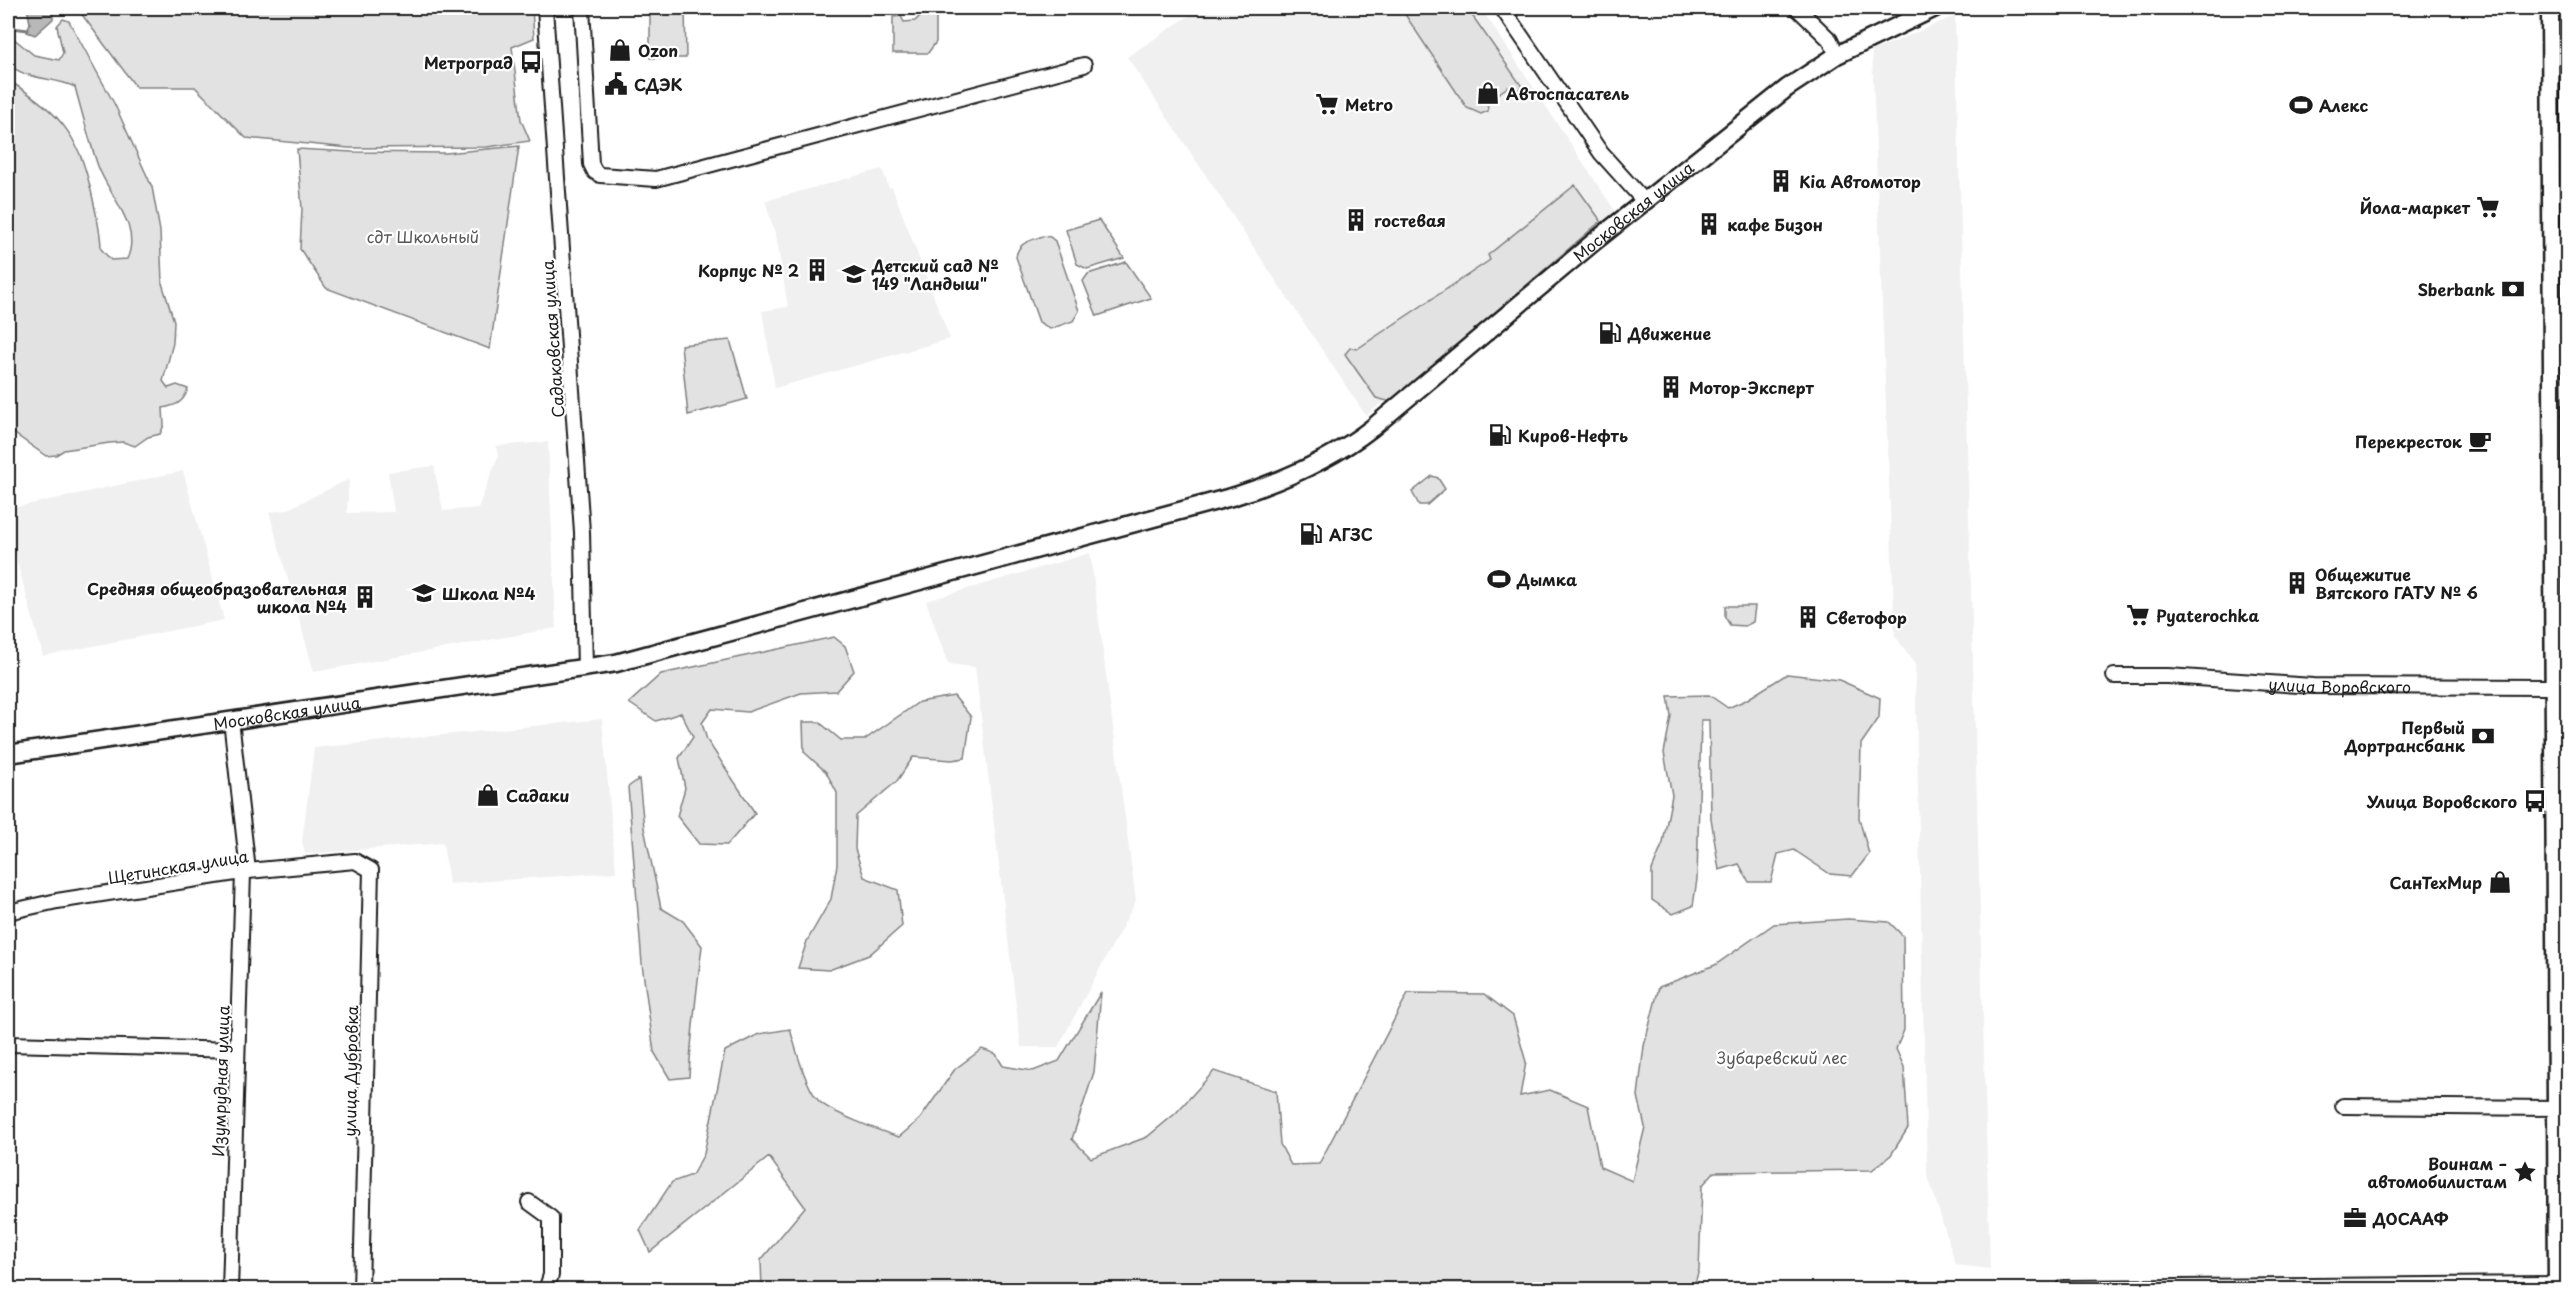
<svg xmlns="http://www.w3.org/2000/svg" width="2575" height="1297" font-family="'Playpen Sans',sans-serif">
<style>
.built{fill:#f0f0f0}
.green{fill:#e2e2e2;stroke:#7f7f7f;stroke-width:1.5}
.water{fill:#b8b8b8;stroke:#7a7a7a;stroke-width:1.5}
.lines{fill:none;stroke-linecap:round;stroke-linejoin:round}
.stream{stroke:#7a7a7a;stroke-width:3}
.minor-casing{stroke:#1c1c1c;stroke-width:18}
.major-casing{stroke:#1c1c1c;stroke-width:21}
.minor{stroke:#fff;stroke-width:14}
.major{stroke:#fff;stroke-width:16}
.labels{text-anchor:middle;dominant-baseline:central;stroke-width:4.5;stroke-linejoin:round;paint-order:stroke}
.poi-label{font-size:16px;font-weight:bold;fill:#1c1c1c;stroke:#fff;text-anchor:start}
.street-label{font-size:16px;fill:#1c1c1c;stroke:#fff}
.park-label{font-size:16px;fill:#575757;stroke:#fff}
</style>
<rect width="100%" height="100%" fill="#fff"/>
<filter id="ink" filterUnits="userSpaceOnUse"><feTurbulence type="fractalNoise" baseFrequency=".0167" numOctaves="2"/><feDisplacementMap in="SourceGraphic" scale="12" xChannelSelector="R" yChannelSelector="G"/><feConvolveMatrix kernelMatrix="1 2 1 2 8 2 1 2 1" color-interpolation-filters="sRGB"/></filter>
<g filter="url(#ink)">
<path class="built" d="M1201,8h280l134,203 -249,205 -239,-359z
M1955,16l35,1253 -34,-4 -29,-92 -12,-510 -20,-27 -23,-585z
M882,169l7,19 3,-1 58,152 -175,49 -13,-77 26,-4 -11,-67 -12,-39z
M548,442l8,186 -242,44 -45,-160 17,-2 63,-31 -2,34 47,-1 -6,-40 46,-6 9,45 35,-3 20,-51 -2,-11z
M183,471l41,149 -181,36 -35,-127v-20z
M1090,553l46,348 -78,146h-37l-46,-380 -27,-3 -22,-63z
M602,719l14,153 -167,12 -6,-41 -138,11 -3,-12 12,-94z"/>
<path class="green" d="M77,8h455l2,30 -22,9 9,73 9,21 -43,6 -138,1 -103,-10 -51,-51h-59z
M650,8h35l1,50h-36z
M1404,8h63l56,80 -6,2 -9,-3 -21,14 1,10 -7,3 -14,-6 -61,-92z
M901,16l3,6 11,-1 5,-5h16v26l-8,11h-35v-36z
M63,19l6,2 46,84 37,82 8,44 2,52 12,38 -1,22 -10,38 5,7 9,-3 11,4c-5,14 -11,16 -25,19l1,17 -4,9 -12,3 -13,9 -12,-4 -14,1 -45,7 -8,5 -10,1 -38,-27v-349c57,36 72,57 86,124 3,15 7,29 7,45l10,11 16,-1c15,-33 -18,-63 -29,-93 -9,-26 -16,-53 -23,-79 -22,-11 -50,-6 -67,-24v-23l5,-2 21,17 25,5 4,-7 -6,-27z
M519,146l-29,203 -164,-61 -26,-39 2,-40 -5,-60 55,3 94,1z
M1575,185l26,36 -210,181 -15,-4 -31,-44 5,-6 7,1 133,-89 -2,-5z
M1099,220l25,38 -37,11 -10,-5 -11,-34z
M1043,236l7,1 5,4 24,70 -6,10 -23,8 -11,-7 -23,-65c2,-15 14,-16 27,-21z
M1126,262l25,36 -54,18 -14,-35 5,-7z
M730,340l17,59 -59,16 -7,-70z
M1432,476l6,2 7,11 -18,16h-8l-7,-13z
M1725,606h30l-2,16 -8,4 -15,-1 -5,-8z
M834,637l11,9 9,25 -18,20 -35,2 -53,19 -36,-3 -10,14 5,17 48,73 -28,32 -28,-1 -22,-28 8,-28 -6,-30 14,-21 -12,-24 -25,8 -27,-18 32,-29z
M1787,674l52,6 41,18 -1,20 -18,26 -2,74 10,36 -17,22 -22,-2 -36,-24 -16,4 -7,28h-22l-10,-18 -20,6 -8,-52 -2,-98h-8l-4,159 -4,27 -20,8 -21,-14v-30l11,-27 9,-48 -8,-42 7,-37 -3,-20 41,-1 19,13 18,-8z
M954,696l17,21 -6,41 -13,2 -39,-3 -16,24 -41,35 -1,33 9,28 34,13 4,36 -33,29 -40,15 -31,-2 9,-27 24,-42 6,-34v-72l-11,-21 -22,-20 -1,-30h16l22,18h23l55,-38z
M639,779l5,49 17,80 22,13 19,25c-5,44 -11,87 -13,131l-19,2 -16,-27 -12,-88 -14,-177z
M1848,919l41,3 14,14 1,94 -8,19 8,18 4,61 -17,27 -19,15 -158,2 -12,14 -3,84 -6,19h-931l-1,-29 44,-53 -36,-50 -119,95 -10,-22 32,-48 20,-7 12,-21 21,-103 34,-17 31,-5c6,20 15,56 28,71 10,12 65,32 81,37l21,-18 35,-50 27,-20 14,5 7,12 30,5 26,-10 42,-69 -7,80 -22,67 19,19 56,-21 29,-24 38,-42 62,20 4,53 11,21 28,-1 89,-171 76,1 29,22 13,46 -6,34 30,-6 38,16 12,61 32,14 13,-54 -7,-31 6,-50 15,-59 56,-22 59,-41z"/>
<path class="water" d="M27,8h23l3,3v8l-18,16 -8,-3 3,-9z"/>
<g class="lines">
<path class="stream" d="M8,25l4,3 16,2"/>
<g class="minor-casing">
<g id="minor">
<path d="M545,8l37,524 3,136"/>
<path d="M582,8l9,156 4,8 5,3 56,4 428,-114"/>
<path d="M1502,8l99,145 44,49"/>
<path d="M1797,8l33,32 7,15"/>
<path id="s1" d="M2114,676h54l145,10 240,1"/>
<path d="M231,720l17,151"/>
<path d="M8,912l49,-11 191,-30 107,-10 16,9 -10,420"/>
<path d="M8,1044l229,6"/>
<path d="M2343,1106l213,2"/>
<path d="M529,1202l22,16v57l-5,15"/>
<path d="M2063,1288l494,-4"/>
<path d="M230,1290l13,-417"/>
</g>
</g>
<g class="major-casing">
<g id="major">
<path d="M2550,8l7,1282"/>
<path id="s2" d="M8,754l608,-91 619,-167c50,-16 96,-36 137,-68l223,-187 192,-153 50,-33 98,-47"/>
</g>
</g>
<use href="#minor" class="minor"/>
<use href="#major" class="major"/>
</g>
</g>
<defs>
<g id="shop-bare" transform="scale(1.8)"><path d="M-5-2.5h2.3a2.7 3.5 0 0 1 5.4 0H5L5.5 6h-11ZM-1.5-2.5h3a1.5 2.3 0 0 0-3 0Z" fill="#1c1c1c" stroke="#fff" stroke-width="2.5" paint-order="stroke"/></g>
<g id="bus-bare" transform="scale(1.8)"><path d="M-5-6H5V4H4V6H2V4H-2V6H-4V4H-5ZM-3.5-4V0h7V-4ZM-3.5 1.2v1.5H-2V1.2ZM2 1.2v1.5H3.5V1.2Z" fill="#1c1c1c" stroke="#fff" stroke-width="2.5" paint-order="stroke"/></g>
<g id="civic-bare" transform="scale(1.8)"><path d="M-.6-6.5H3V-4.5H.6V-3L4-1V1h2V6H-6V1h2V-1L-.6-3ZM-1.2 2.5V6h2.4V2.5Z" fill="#1c1c1c" stroke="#fff" stroke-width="2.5" paint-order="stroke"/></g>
<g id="supermarket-bare" transform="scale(1.8)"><path d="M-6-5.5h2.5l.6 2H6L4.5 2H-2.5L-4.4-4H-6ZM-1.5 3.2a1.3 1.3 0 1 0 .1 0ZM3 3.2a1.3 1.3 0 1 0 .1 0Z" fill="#1c1c1c" stroke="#fff" stroke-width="2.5" paint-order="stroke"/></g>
<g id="stadium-bare" transform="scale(1.8)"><path d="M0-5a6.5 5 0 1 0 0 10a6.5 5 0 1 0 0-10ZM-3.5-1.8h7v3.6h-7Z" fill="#1c1c1c" stroke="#fff" stroke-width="2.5" paint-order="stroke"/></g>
<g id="building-bare" transform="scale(1.8)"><path d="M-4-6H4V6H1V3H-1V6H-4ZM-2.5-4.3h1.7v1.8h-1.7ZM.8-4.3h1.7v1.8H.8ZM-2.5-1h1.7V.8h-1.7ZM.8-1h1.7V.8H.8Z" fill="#1c1c1c" stroke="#fff" stroke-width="2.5" paint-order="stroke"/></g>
<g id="school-bare" transform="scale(1.8)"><path d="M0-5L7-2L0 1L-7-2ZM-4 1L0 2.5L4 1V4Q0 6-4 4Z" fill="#1c1c1c" stroke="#fff" stroke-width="2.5" paint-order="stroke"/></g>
<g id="bank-bare" transform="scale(1.8)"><path d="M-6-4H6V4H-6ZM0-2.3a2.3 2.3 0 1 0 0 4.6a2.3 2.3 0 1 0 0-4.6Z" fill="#1c1c1c" stroke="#fff" stroke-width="2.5" paint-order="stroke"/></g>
<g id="fuel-bare" transform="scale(1.8)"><path d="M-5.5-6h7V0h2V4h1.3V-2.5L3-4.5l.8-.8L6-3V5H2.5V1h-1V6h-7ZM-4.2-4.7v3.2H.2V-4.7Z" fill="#1c1c1c" stroke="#fff" stroke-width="2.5" paint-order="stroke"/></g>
<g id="cafe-bare" transform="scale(1.8)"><path d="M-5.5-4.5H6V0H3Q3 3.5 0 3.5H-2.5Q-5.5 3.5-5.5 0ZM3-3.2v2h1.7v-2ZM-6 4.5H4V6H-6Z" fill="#1c1c1c" stroke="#fff" stroke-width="2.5" paint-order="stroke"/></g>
<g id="sight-bare" transform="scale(1.8)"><path d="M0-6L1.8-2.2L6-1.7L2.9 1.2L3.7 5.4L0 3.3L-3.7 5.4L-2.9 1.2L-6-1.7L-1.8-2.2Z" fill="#1c1c1c" stroke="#fff" stroke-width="2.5" paint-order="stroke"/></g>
<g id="office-bare" transform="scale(1.8)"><path d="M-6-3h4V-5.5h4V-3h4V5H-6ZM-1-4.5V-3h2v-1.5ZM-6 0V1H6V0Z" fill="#1c1c1c" stroke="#fff" stroke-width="2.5" paint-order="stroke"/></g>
</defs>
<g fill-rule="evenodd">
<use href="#shop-bare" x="620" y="50"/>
<use href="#bus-bare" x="531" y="62"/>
<use href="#civic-bare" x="616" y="84"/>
<use href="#shop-bare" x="1488" y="93"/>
<use href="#supermarket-bare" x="1327" y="104"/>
<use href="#stadium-bare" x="2301" y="105"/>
<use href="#building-bare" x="1781" y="181"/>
<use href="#supermarket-bare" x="2488" y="207"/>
<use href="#building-bare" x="1356" y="220"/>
<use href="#building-bare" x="1709" y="224"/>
<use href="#building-bare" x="817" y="270"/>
<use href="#school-bare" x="854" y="274"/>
<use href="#bank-bare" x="2513" y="289"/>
<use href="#fuel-bare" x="1610" y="333"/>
<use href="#building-bare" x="1671" y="387"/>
<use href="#fuel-bare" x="1500" y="435"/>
<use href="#cafe-bare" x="2480" y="441"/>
<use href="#fuel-bare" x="1311" y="534"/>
<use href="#stadium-bare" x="1499" y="579"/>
<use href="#building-bare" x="2297" y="583"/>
<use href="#school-bare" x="424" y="593"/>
<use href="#building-bare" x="365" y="597"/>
<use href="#supermarket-bare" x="2138" y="615"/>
<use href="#building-bare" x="1808" y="617"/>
<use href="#bank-bare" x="2483" y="736"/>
<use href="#shop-bare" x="488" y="795"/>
<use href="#bus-bare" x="2535" y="801"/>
<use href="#shop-bare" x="2500" y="882"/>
<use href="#sight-bare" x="2525" y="1172"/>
<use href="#office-bare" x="2355" y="1218"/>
</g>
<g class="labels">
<g class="poi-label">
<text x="638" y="50">Ozon</text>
<text x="513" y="62" text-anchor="end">Метроград</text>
<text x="634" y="84">СДЭК</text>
<text x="1506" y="93">Автоспасатель</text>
<text x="1345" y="104">Metro</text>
<text x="2319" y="105">Алекс</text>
<text x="1799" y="181">Kia Автомотор</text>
<text x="2470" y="207" text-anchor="end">Йола-маркет</text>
<text x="1374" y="220">гостевая</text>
<text x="1727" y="224">кафе Бизон</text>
<text x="872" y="265">Детский сад №<tspan x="872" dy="18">149 "Ландыш"</tspan></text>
<text x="799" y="270" text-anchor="end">Корпус № 2</text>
<text x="2495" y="289" text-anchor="end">Sberbank</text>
<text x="1628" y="333">Движение</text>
<text x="1689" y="387">Мотор-Эксперт</text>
<text x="1518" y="435">Киров-Нефть</text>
<text x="2462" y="441" text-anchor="end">Перекресток</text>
<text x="1329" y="534">АГЗС</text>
<text x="2315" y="574">Общежитие<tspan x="2315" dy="18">Вятского ГАТУ № 6</tspan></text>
<text x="1517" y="579">Дымка</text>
<text x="347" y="588" text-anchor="end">Средняя общеобразовательная<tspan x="347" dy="18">школа №4</tspan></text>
<text x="442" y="593">Школа №4</text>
<text x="2156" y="615">Pyaterochka</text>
<text x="1826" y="617">Светофор</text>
<text x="2465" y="727" text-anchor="end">Первый<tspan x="2465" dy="18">Дортрансбанк</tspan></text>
<text x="506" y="795">Садаки</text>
<text x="2517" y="801" text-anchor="end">Улица Воровского</text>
<text x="2482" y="882" text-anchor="end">СанТехМир</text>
<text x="2507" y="1163" text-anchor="end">Воинам –<tspan x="2507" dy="18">автомобилистам</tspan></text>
<text x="2373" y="1218">ДОСААФ</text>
</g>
<g class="street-label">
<text stroke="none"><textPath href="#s2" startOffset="1749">Московская улица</textPath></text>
<text transform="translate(552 339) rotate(-94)">Садаковская улица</text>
<text stroke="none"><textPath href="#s1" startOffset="226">улица Воровского</textPath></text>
<text stroke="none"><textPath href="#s2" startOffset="282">Московская улица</textPath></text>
<text transform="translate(178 866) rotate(-9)">Щетинская улица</text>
<text transform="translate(350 1071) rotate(-89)">улица Дубровка</text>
<text transform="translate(220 1081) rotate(-88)">Изумрудная улица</text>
</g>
<g class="park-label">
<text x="423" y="236">сдт Школьный</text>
<text x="1782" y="1057">Зубаревский лес</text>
</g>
</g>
<rect width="2575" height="1297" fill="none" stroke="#fff" stroke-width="30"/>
<rect x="15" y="15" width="2545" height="1267" fill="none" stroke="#1c1c1c" stroke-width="2" filter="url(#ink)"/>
</svg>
